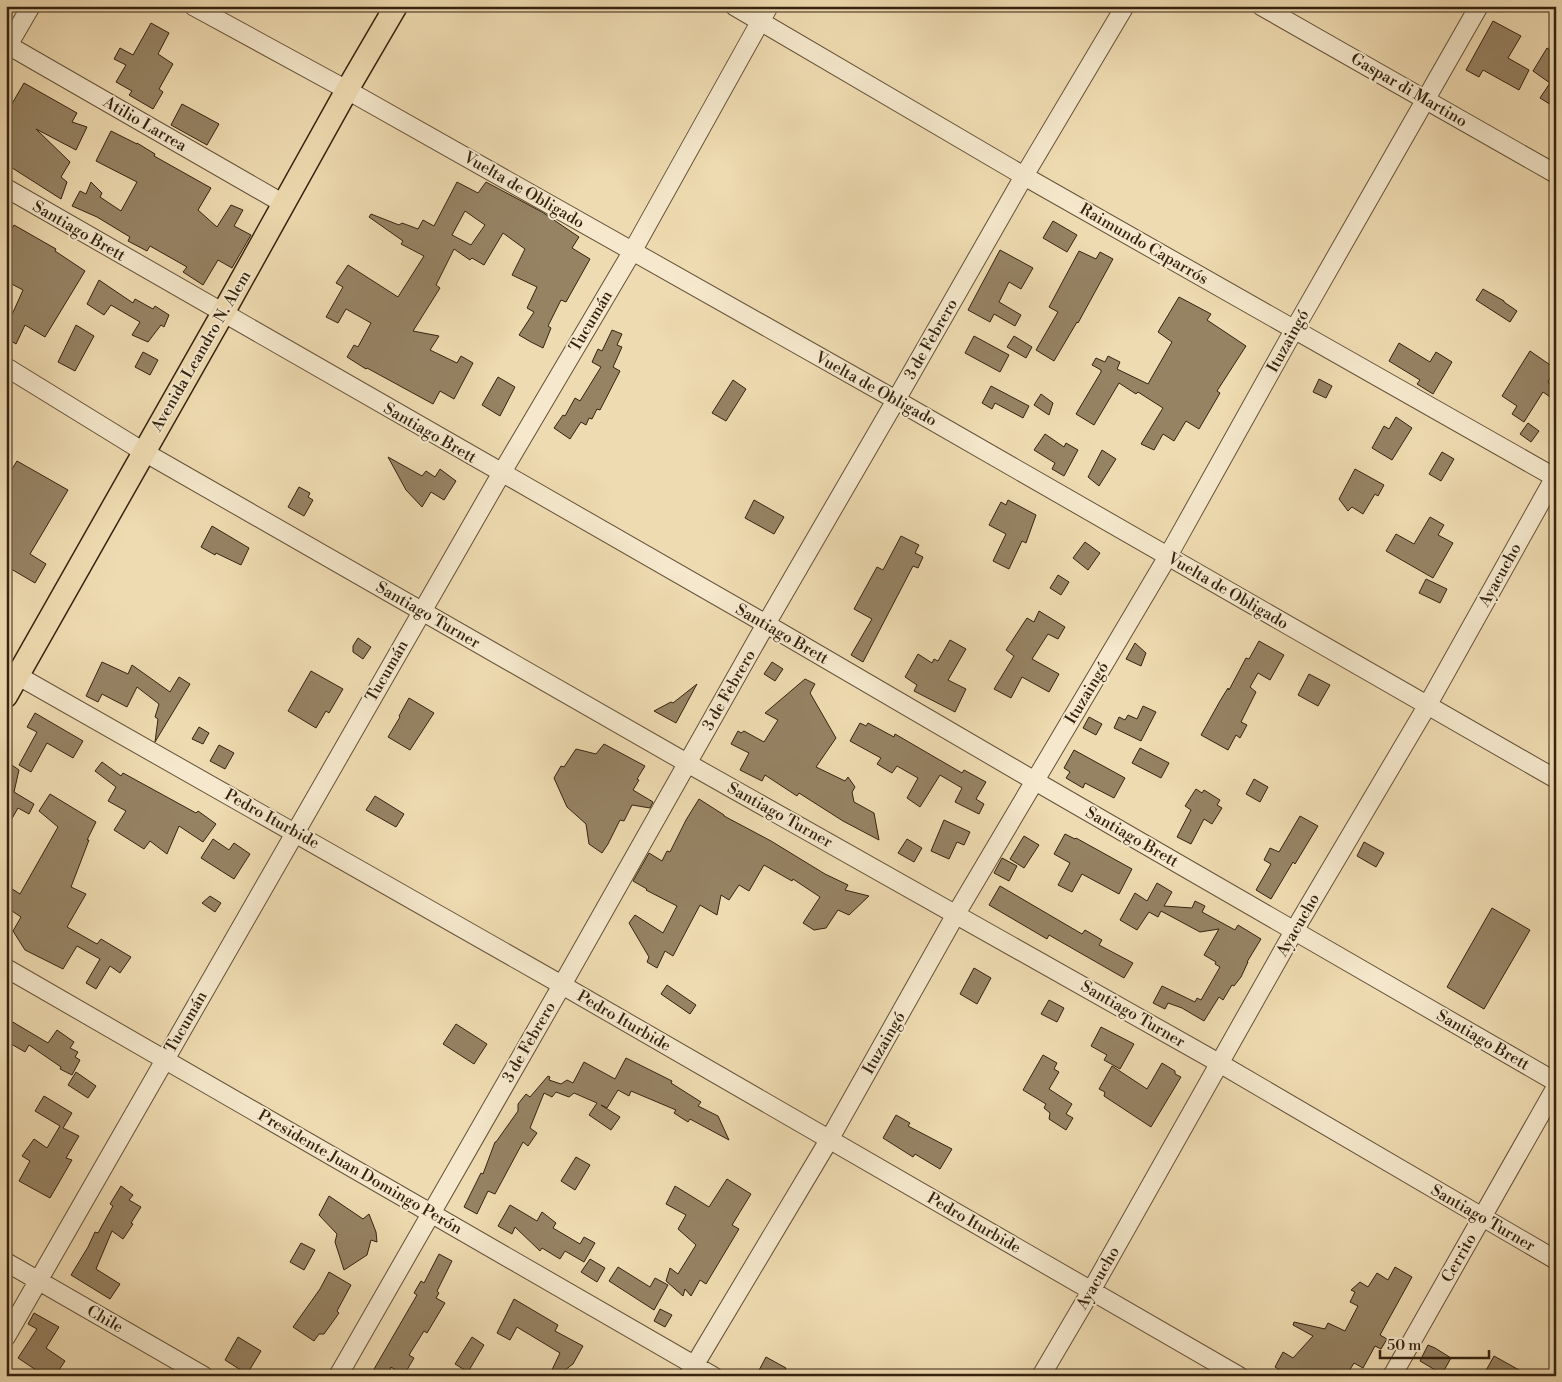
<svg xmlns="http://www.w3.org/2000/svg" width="1562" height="1382" font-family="'Libre Bodoni',serif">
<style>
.building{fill:#968364;stroke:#352310;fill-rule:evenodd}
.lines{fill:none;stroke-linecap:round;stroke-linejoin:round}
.minor-casing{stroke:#645138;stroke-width:20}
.major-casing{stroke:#352310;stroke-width:25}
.minor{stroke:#f5e8cc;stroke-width:18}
.major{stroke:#efdbb1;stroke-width:22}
.labels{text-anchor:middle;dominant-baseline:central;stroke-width:4;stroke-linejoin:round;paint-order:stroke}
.street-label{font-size:16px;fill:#352310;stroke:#f5e8cc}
</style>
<rect width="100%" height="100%" fill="#efdbb1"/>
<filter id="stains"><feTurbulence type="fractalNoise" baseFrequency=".004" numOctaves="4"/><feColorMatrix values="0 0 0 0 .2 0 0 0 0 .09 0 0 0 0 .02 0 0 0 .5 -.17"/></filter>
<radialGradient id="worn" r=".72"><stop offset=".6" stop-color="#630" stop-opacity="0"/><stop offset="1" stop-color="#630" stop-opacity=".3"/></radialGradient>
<path class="building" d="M1493,21l28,15 -13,22 21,12 -10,20 -36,-20 -4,7 -13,-7z
M151,23l18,10 -11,21 15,10 -14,25 4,3 -10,17 -24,-14 3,-4 -16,-9 10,-17 -12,-6 6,-11 13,7z
M1547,48l9,6v54l-16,-10 10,-15 -17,-12z
M24,83l53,30 -5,9 15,5 -11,23 -40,-21 34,33 -9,15 6,5 -6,17 -55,-35v-50z
M182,104l37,20 -12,21 -36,-20z
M111,131l26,13v-1l18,11 -1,2 57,32 -13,22 19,17 14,-22 12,5 -9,16 17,9 -19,33 -14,-8 -15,25 -20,-13 4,-5 -37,-21 -3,5 -19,-10 2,-4 -33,-20 -25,-11 8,-15 6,3 5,-12 11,11 -2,4 21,14 16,-29 -41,-21z
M457,182l21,11 8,-11 56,30 37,25 -7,11 18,11 -24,43 -5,-2 -13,26 3,2 -8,20 -12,-6 -12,-7 15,-23 -7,-4 10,-21 -25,-12 13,-26 -22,-16 -19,32 -12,-7 -2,2 -16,-11 -18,36 4,3 -27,43 26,5 -9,14 27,13 4,-7 12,7 -19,36 -14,-8 -7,13 -66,-36 -1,1 -19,-12 7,-12 4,2 13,-24 -25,-14 -8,14 -12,-6 17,-30 -7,-4 12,-18 50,32 26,-41 -23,-12 2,-3 -34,-24 2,-3 28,11 3,-2 16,6 5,-9 11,6zM465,211l20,14 -14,20 -19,-10z
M1053,221l24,14 -10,17 -24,-14z
M14,225l42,24 -1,2 30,20 -40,66 -20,-12 -9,19 -10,-6v-10l17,-38 -17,-9v-42z
M1000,250l33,18 -12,21 -12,-7 -10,20 22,13 -6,11 -21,-12 -4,8 -22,-12z
M1079,251l17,8 4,-7 13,7 -35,64 -1,-1 -23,39 -18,-11 22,-38 -9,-5z
M99,280l34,23 2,-4 18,10 2,-3 14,9 -5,12 -3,-2 -13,17 -16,-7 8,-13 -29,-17 -7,10 -17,-11z
M1483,289l21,12v1l13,9 -7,11 -34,-22z
M1179,297l32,17 -4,6 39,26 -29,45 3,2 -21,36 -13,-8 -12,20 -11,-7 -9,16 -13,-6 22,-36 -25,-16 -2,2 -17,-11 -25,42 -18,-11 25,-42v-2l-9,-5 4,-7 9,4 3,-6 12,6 -3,7 31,15 24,-42 -14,-10z
M76,325l18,11 -19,35 -17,-9z
M612,330l10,4 -5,11 5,2 -9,20 7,4 -20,39 -3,-1 -5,10 -3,-1 -3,7 -5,-3 -11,17 -16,-11 9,-13 2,1 10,-18 5,3 21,-34 -9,-5 6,-13 4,2z
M974,336l35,19 -9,17 -35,-19z
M1014,336l18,11 -6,11 -19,-11z
M1399,343l31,19 6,-10 16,10 -19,32 -16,-10 3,-4 -31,-19z
M1530,351l26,18 -8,13 8,6v13l-13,-9 -19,30 -12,-8 5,-8 -15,-10z
M143,352l15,8 -8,15 -15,-8z
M498,377l17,10 -15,29 -18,-11z
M1319,379l13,7 -6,12 -13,-6z
M733,380l13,9 -20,32 -14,-8z
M991,386l38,20 -6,12 -28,-15 -3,6 -10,-6z
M1041,394l12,9 -4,12 -15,-10z
M1396,417l16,11 -20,32 -20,-12 12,-22 5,3z
M1528,423l11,8 -8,11 -11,-8z
M1045,434l19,13 2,-4 12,7 -14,26 -12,-7 3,-6 -21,-13z
M1102,450l14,9 -17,27 -11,-9z
M1442,452l12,7 -13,22 -12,-7z
M388,457l34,19 4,-5 9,6 5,-8 16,12 -12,19 -13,-8 -9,15 -16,-17z
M17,461l51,29 -38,64 16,10 -11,19 -29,-17v-87z
M1355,469l29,16 -6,11 -3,-2 -12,20 -11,-7 -4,4 -9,-12z
M299,487l11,6 -2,4 5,3 -9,16 -16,-9z
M754,500l30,17 -10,17 -29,-16z
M1008,500l28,15 -10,28 -4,-2 -13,28 -16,-8 13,-27 -17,-9 12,-23 5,3z
M1430,517l14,8 -6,10 15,8 -20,35 -47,-27 10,-17 18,10z
M212,526l37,22 -8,17 -25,-12 -1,2 -14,-8z
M901,536l18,9 -4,8 8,4 -5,11 -5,-2 -50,96 -12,-7 21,-36 -18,-10 23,-42 6,3z
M1085,542l15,11 -12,17 -15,-12z
M1058,575l11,7 -8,13 -11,-7z
M1426,579l21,10 -7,14 -21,-10z
M1039,611l26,16 -7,12 -10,-5 -16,25 27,15 -10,18 -27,-15 -11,21 -17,-9 20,-33 -8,-6 21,-32 7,4z
M358,638l13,9 -8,12 -10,-7v-6z
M950,640l16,9 -18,31 18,9 -11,23 -41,-21 3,-6 -12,-8 13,-23 14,9 2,-4 4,2z
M1259,641l25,14 -14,25 -12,-7 -8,14 6,5 -15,30 6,3 -7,13 -4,-3 -8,15 -27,-15 19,-34 8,-13 1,2 17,-32 3,1z
M1135,643l11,10 -5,13 -15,-7z
M102,662l26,12 4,-9 38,27 9,-15 11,7 -35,58 3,-23 -3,-2 4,-13 -22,-17 -10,20 -25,-13 -4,8 -12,-6z
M772,662l11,7 -8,12 -11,-7z
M311,671l32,18 -14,24 -3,-2 -10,17 -28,-17z
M1309,674l21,11 -12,21 -20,-11z
M805,679l10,5 -5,9 26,45 -20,29 29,14 3,-4 7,10 -3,5 2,10 20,11 5,27 -36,-19 -44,-28 -2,3 -32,-21 -3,6 -22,-11 9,-17 -18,-9 7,-13 3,2 3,-2 20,11 14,-22 -13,-7z
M697,684l-21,39 -22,-12 17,-9 2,1z
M409,698l25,15 -24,37 -22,-13 12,-20 -1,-1z
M1143,706l13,6 -15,29 -27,-13 5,-11 6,3 3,-5 9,4z
M35,713l48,28 -10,17 -26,-15 -16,29 -12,-7 18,-33 -10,-5z
M1089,717l13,7 -6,11 -13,-7z
M860,723l6,3 2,-3 26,14 1,-3 67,39 2,-3 22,12 -10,17 8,5 -5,10 -24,-12 7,-14 -22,-13 -20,32 -13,-9 11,-20 -21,-12 -5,7 -15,-9 4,-6 -31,-17z
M199,727l10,6 -6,11 -11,-5z
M604,744l41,22 -8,13 2,1 -6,10 20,12 -3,6 -18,-3 -8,16 -4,-1 -12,24 -6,9 -13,-9 -3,-20 -19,-17 -13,-29 7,-12 3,1 12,-18 20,5z
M219,745l15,8 -9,16 -15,-8z
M1140,748l29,15 -8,15 -29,-15z
M1074,750l51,28 -11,20 -29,-15 -2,5 -17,-10 4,-6 -6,-4z
M6,761l13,9 -5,22 20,12 -5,10 -11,-6 -12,21z
M102,762l19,14 2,-3 73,40 2,-2 18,13 -13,18 -24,-16 -12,28 -17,-13 -6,8 -30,-19 12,-19 -18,-10 8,-14 -21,-16z
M1254,779l14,8 -8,15 -14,-8z
M1196,789l6,4 2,-3 16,10 -3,5 5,3 -10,16 -8,-5 -13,25 -14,-7 14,-27 -6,-4z
M50,794l46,28 -9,18h2l-18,47 15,7 -19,33 30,17 4,-5 30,18 -11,16 -10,-7 -14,23 -10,-6 14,-24 -23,-13 -14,23 -38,-19 -12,-19 8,-14 -15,-10v-22l14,9 38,-67 -19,-16z
M375,796l29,18 -8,13 -30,-17z
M699,799l25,16v1l47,25 54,33 23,11 -3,5 24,6 -20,19 -11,-5 -12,18 -12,2 -11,-7 17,-26 -27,-18 -1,2 -28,-16 -15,26 -10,-6 -10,15 -8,-5 -4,20 -17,-10 -27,51 -8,-5 -8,17 -10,-6 2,-5 -20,-34 6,-8 28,18 14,-27 -31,-16 1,-1 -14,-8 16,-28 13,8 5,-10 3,1 16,-32z
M1300,816l18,10 -23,38 -2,-2 -22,37 -15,-9 15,-26 -7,-4 6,-12 9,4z
M944,820l26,12 -6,13 -7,-3 -8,17 -18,-8z
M1065,834l10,5 1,-1 56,31 -13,25 -37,-20 -10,18 -14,-7 12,-22 -16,-9z
M1024,836l15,9 -15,23 -14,-9z
M213,839l16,11 5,-7 16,11 -16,25 -33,-21z
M907,839l15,9 -8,14 -16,-9z
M1364,842l20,11 -8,14 -19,-11z
M1002,858l15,8 -8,15 -15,-8z
M1157,883l15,9 -8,14 28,2 3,-7 10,5 -3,6 33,18 3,-5 23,14 -14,23h1l-7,15 -7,9 -2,-1 -9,15 -4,-3 -15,24 -22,-13 -14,-5 -3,6 -12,-6 9,-17 33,16 2,-4 4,2 19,-33 -5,-3 1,-2 -12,-7 15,-26 -19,3 -39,-21 -3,6 -9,-5 -12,18 -17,-10 15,-27 12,8z
M1000,886l82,48 3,-4 17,10 -3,5 34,18 -9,15 -75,-43 -2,4 -58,-34z
M210,896l11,7 -6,9 -13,-9z
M1492,908l38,22 -46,79 -37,-22z
M974,968l17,10 -14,26 -17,-10z
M667,985l29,20 -6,9 -29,-20z
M1049,1000l15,8 -7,14 -16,-8z
M6,1018l42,25 9,-13 17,12 -4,6 8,4 -3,5 5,3 -8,15 -12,-6 1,-2 -32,-22 -4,7 -19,-11z
M456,1024l31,20 -13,20 -31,-20z
M1101,1027l33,17 -14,25 -16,-9 3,-5 -16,-9z
M1043,1055l14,8 -3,6 5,3 -10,17 23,15 -6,10 7,4 -7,12 -17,-11 1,-6 -6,-5 2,-4 -23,-14z
M626,1058l46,23 -1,2 30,19 -3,4 20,10 11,24 -39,-21 -2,3 -14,-9 2,-3 -45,-19 -2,5 -11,-6 -11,18 -6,-3 19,12 -9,13 -22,-15 8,-12 -23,-10 -5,4 -13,-5 -4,5 -8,-4 -14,35 7,5 -9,13 -5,-4 -28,52 -7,-3 -11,23 -13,-7 17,-34 2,1 12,-32h1l22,-31v-7l8,-10 4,3 18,-21 2,1 -1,3 12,4 6,-4 6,3 11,-21 31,17z
M1162,1063l13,8v3l6,3 -30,50 -47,-31 1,-4 -6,-3 13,-23 35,23z
M76,1072l20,14 -8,12 -20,-13z
M44,1096l28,17 -9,15 16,8 -13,22 6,2 -22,38 -31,-17 11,-20 -8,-5 12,-17 13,9 13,-22 -25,-15z
M896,1115l14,8 -2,3 44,23 -12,20 -25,-15 -2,3 -30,-19z
M576,1157l14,8 -15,25 -14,-9z
M727,1179l24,15 -19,31 7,4 -33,55 -6,-4 -9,16 -6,-7 -2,7 -17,-15 4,-13 8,6 18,-29 -18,-16 8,-14 -20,-11 9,-18 34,21z
M121,1186l12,9 -4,5 12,7 -10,16 2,1 -10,15 -11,-8 -16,38 24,15 -10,15 -39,-24 17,-28 7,-15 3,1 15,-27 -3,-2z
M329,1196l34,23 6,-5 7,18 1,10 -6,-2 -4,15 -23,15 -9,-28 2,-8 -18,-19z
M510,1205l27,16 5,-9 14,11 -3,5 27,16 4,-7 11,6 -11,19 -19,-11 -5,8 -18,-11 -2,3 -25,-24 -3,7 -14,-8z
M301,1243l14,7 -11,20 -14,-8z
M439,1254l13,7 -15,30 2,2 -3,5 9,5 -18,30 -3,-2 -15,24 5,3 -10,17 -13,-8 -4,9h-17l47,-81 -3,-2 7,-12 3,2z
M590,1259l15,9 -8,14 -16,-10z
M618,1267l32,20 5,-9 13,7 -14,25 -45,-29z
M1395,1267l17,10 -32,58 7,4 -6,10 -6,-3 -12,22 -9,-5 -8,13h-57l-14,-9 8,-15 10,6 20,-22 -20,-11 1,-3 31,7 3,-6 17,8 13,-25 -8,-4 5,-10 -4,-2 9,-8 8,5 9,-14 11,7z
M329,1272l22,13 -14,26 2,2 -15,21h-5l-5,7 -21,-14 27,-38z
M514,1299l44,26 -3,6 28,15 -10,18 -16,12h-8l11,-23 -43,-26 -7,13 -13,-7z
M660,1309l12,6 -7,12 -11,-6z
M34,1313l25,14 -13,21 19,13 -10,15h-10l-27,-18 19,-29 -9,-5z
M238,1337l23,14 -14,23 -22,-14z
M472,1337l12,8 -16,27 -13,-8z
M1428,1345l7,3 16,10 -9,16 -22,-13z
M1494,1356l36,20h-47z
M766,1357l20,11 -4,8h-26z"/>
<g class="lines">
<g class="minor-casing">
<path id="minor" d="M193,6l154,84 549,310 660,379
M734,6l290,170 532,302
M1261,6l295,168
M6,44l278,160
M6,49l25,-43
M6,188l760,436 269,157 521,301
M6,367l138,85 543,311 532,300 337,197
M6,669l556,316 677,391
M6,968l707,408
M6,1262l198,114
M6,1337l495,-863 131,-222 137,-246
M338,1376l224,-391 204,-361 130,-224 128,-224 101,-170
M688,1376l141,-236 127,-226 212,-358 126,-226 185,-324
M1041,1376l50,-85 203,-360 133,-225 129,-231
M1392,1376l164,-289"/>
</g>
<g class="major-casing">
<path id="major" d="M6,696l217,-383 124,-223 49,-84"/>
</g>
<use href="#minor" class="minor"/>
<use href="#major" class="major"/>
</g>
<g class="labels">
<g class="street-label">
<text transform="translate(1409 90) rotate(30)">Gaspar di Martino</text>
<text transform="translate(145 124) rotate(30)">Atilio Larrea</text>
<text transform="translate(524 190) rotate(30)">Vuelta de Obligado</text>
<text transform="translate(79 231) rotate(30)">Santiago Brett</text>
<text transform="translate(1144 244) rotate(30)">Raimundo Caparrós</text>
<text transform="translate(591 321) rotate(-59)">Tucumán</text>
<text transform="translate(931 339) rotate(-60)">3 de Febrero</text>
<text transform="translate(1288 341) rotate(-61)">Ituzaingó</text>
<text transform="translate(201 351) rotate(-60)">Avenida Leandro N. Alem</text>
<text transform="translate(876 389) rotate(29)">Vuelta de Obligado</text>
<text transform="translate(430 433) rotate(30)">Santiago Brett</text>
<text transform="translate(1500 575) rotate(-61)">Ayacucho</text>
<text transform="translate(1228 591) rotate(30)">Vuelta de Obligado</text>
<text transform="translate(428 615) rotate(30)">Santiago Turner</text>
<text transform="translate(782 634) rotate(30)">Santiago Brett</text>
<text transform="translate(387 671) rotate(-60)">Tucumán</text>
<text transform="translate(729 690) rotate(-60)">3 de Febrero</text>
<text transform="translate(1087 693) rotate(-59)">Ituzaingó</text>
<text transform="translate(780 815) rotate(29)">Santiago Turner</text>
<text transform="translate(272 819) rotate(29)">Pedro Iturbide</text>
<text transform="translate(1132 837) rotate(30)">Santiago Brett</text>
<text transform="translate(1298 925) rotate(-60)">Ayacucho</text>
<text transform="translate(1133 1014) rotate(30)">Santiago Turner</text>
<text transform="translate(624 1021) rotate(30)">Pedro Iturbide</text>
<text transform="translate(186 1022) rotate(-60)">Tucumán</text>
<text transform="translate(1483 1040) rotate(30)">Santiago Brett</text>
<text transform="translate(529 1042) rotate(-60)">3 de Febrero</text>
<text transform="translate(884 1043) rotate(-60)">Ituzaingó</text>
<text transform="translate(360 1172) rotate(30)">Presidente Juan Domingo Perón</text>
<text transform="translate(1483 1218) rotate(30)">Santiago Turner</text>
<text transform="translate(974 1223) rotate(30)">Pedro Iturbide</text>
<text transform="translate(1459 1258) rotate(-60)">Cerrito</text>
<text transform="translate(1098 1278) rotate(-60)">Ayacucho</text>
<text transform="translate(105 1319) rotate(30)">Chile</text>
</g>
</g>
<rect width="1562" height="1382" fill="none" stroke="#efdbb1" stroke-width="25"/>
<rect x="8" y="8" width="1547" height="1367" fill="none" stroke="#352310" stroke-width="2.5"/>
<rect x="12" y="12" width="1537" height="1357" fill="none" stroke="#352310"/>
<path d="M1380 1350v8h109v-8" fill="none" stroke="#352310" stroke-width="2.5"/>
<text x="1387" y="1350" font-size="15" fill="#352310" stroke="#f5e8cc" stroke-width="4" paint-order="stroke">50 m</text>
<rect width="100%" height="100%" filter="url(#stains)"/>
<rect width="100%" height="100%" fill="url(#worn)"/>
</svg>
